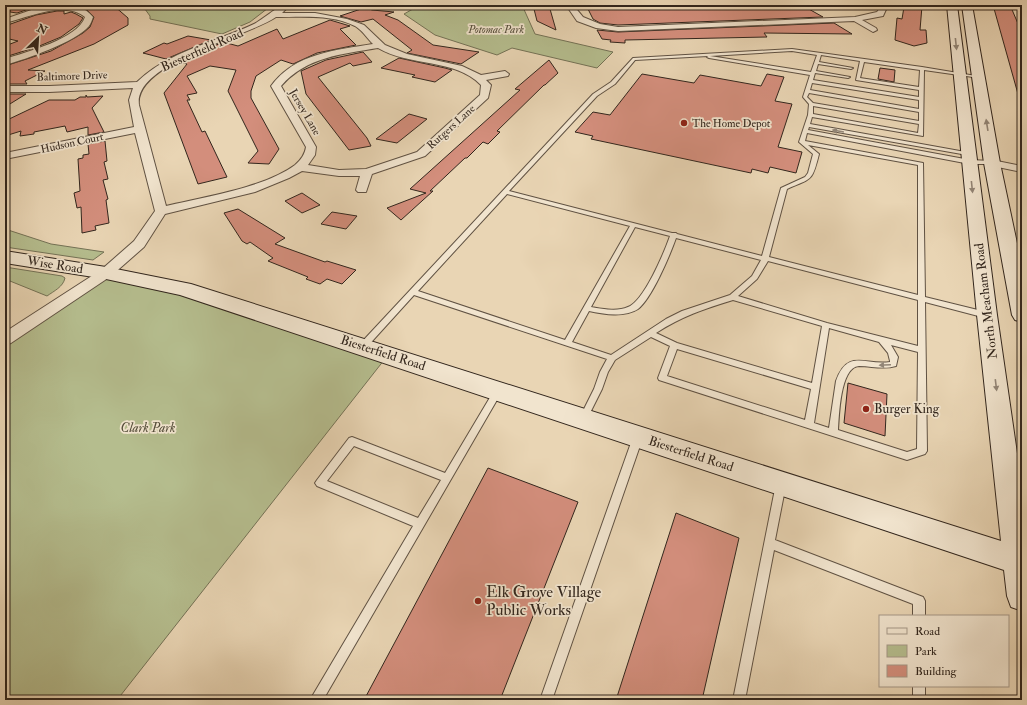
<svg xmlns="http://www.w3.org/2000/svg" width="1027" height="705" font-family="'IM FELL Double Pica',serif">
<style>
.green{fill:#b5bd8e;stroke:#747256}
.building{fill:#d38e7c;stroke:#32261d}
.lines{fill:none;stroke-linecap:round;stroke-linejoin:round}
.lane-casing{stroke:#605243;stroke-width:2}
.street-casing{stroke:#605243;stroke-width:2}
.secondary-casing{stroke:#32261d;stroke-width:2}
.lane{fill:#f1e4ce;fill-rule:evenodd}
.street{fill:#f1e4ce;fill-rule:evenodd}
.secondary{fill:#f1e4ce;fill-rule:evenodd}
.oneway{fill:#928576}
.poi-dot{fill:#8f2418;stroke:#f1e4ce;stroke-width:1.5}
.labels{text-anchor:middle;dominant-baseline:central;stroke-width:3.5;stroke-linejoin:round;paint-order:stroke}
.far-park-label{font-size:11px;font-style:italic;fill:#534c39;stroke:#f1e4ce}
.far-street-label{font-size:11px;fill:#32261d;stroke:#f1e4ce}
.far-poi-label{font-size:11px;fill:#32261d;stroke:#f1e4ce;text-anchor:start}
.street-label{font-size:13px;fill:#32261d;stroke:#f1e4ce}
.poi-label{font-size:13px;fill:#32261d;stroke:#f1e4ce;text-anchor:start}
.park-label{font-size:13px;font-style:italic;fill:#534c39;stroke:#f1e4ce}
.near-poi-label{font-size:16px;fill:#32261d;stroke:#f1e4ce;text-anchor:start}
</style>
<rect width="100%" height="100%" fill="#e9d5b4"/>
<filter id="stains"><feTurbulence type="fractalNoise" baseFrequency=".005" numOctaves="4"/><feColorMatrix values="0 0 0 0 .2 0 0 0 0 .09 0 0 0 0 .02 0 0 0 .5 -.17"/></filter>
<radialGradient id="worn" r=".72"><stop offset=".6" stop-color="#630" stop-opacity="0"/><stop offset="1" stop-color="#630" stop-opacity=".3"/></radialGradient>
<path class="green" d="M142,5h130l-22,17 -28,12 -72,-15v-3z
M420,5h102l13,29 78,18 -16,16 -85,-20 -15,7 -62,-20 -31,-21z
M5,229l46,15 53,8 -11,8 -88,-13z
M5,267l57,9 3,2c-2,9 -11,13 -18,18l-42,-17z
M106,273l282,82 -271,345h-112v-361z"/>
<path class="building" d="M11,5h30l-24,8 -7,-1z
M97,5h16l15,13v7l-34,19 -66,26 17,1 -20,10 2,3h-22v-18l46,-15 32,-18 7,-6 4,-10 -9,-9z
M586,5h150v4l71,-1 16,9 -205,8 -18,-2 -7,-4z
M908,5l14,1 -2,24h6l1,13 -13,3 -19,-6 2,-22 5,1 2,-12h4z
M993,5h17l12,28v60l-4,1z
M362,6l10,4 22,2 -9,3 13,5 35,25 46,7 -18,12 -54,-11 5,-3 -39,-31 -12,3 -21,-6 21,-7z
M534,9h16l6,21 -19,-9z
M57,11h7v3l7,-2 5,2 7,4 -4,6 -18,13 -24,10 -32,10v-11l13,-5 -13,-3v-12l31,-11z
M330,20l20,6 -10,3 16,16 -39,8 -24,11 -12,-4 -25,16 -5,15v7l28,51 -10,15 -21,-1 10,-12 -30,-60 8,-21 -26,-4 -23,10 10,17 -10,2 3,5h-3l15,32 3,-1 22,46 -29,7 -34,-91 23,-29 -8,-2 44,-20 15,4 39,-17 6,10z
M834,23l18,11 -88,-1 3,4 -142,3v3l-15,-1 1,-2 -9,-1 -5,-9 21,2z
M188,36l23,4 -45,19 -23,-6 21,-10 3,1z
M363,52l9,10 -19,4 -3,-3 -32,14 49,61 4,8 -22,4 -43,-56 -5,-23 25,-11z
M399,58l46,10 7,2 -17,12 -23,-5 3,-2 -34,-7z
M549,60l9,13 -13,12h-1l-47,46 3,1 -12,12 -5,-2 -16,16h-2l-35,33h3l-32,29 -14,-12 39,-15 -16,-4 110,-99 -5,-1z
M880,68l15,2 -1,12 -16,-3z
M642,74l52,9 6,-8 61,11 6,-12 17,3 -9,24 17,3 -14,43 24,5 -6,21 -26,-6 -2,6 -16,-4 -1,4 -160,-34 2,-3 -18,-4 18,-20 17,3z
M5,94h21l-21,13z
M86,95l1,2 16,-1 -11,12 12,24 -16,3v-8l-21,5 -2,-6 -31,6v2l-14,2 1,-5 -16,5v-15l44,-21h26l5,-3h6z
M409,114l18,5 -30,24 -21,-4z
M105,141l2,20 -3,1 4,17 -5,1 5,19 -2,1 3,23 -14,3 1,4 -14,3 -1,-26 -4,1 -3,-15 6,-2 -2,-32 5,-1v-3l6,-1 -1,-10z
M302,193l18,12 -18,8 -17,-12z
M238,209l47,29 -10,6 50,18 2,-1 29,9 -14,14 -15,-5 -7,5 -14,-5 2,-2 -40,-16 5,-3 -23,-16 -3,2 -5,-3 -18,-28z
M332,212l25,4 -11,13 -25,-5z
M848,383l39,11 -2,42 -41,-13z
M488,468l90,34 -78,198h-136z
M676,513l63,25 -37,162h-86z"/>
<g class="lines">
<g class="lane-casing">
<path id="lane" d="M792,49l130,18 60,10 -2,1 -56,-8 -1,66 -111,-19 -2,7 161,29 2,1v2l-164,-29 -1,3 162,30 22,1 2,1v2h-24l-163,-31 -2,8 118,22 2,134 61,15 4,3 -4,3 -61,-16 2,149 -2,3 -18,6 -248,-80 -1,-2 12,-32 -19,-9 -36,23 -7,12 -6,17 -16,32 -3,2 -3,-2 -1,-2 15,-30 6,-17 7,-13 -193,-64 -49,54h-6l-1,-2 1,-2 234,-251 18,-12 22,-24zM792,51l25,4 -6,17 -101,-16zM821,55l39,6 -4,19 63,10v7l-106,-17 2,-7 33,5 2,-1 -34,-6 2,-7 33,5 2,-1 -34,-6zM708,56l-1,1 2,1 101,17 -7,22 6,7 -1,11 -9,27 14,12 -5,19 -3,4 -24,11 -19,68 -85,-22 -1,-1h-4l-163,-42 88,-95 18,-12 20,-24zM864,62l56,8 -1,17 -59,-9zM812,83l107,17v9l-109,-19zM809,93l110,19v9l-106,-18 -6,-6zM813,106l106,18 -1,9 -105,-19zM808,145l110,20v130l-149,-38 18,-68c25,-11 25,-7 32,-35zM507,194l123,32 -65,114 -147,-49zM635,227l35,9c-6,17 -26,65 -42,71 -11,5 -25,2 -37,0zM676,238l85,22 -9,16 -22,19 -48,16 -16,8 -55,36 -39,-13 17,-31c14,3 35,7 49,-2 14,-11 32,-54 38,-71zM768,261l150,39v46l-91,-23 -89,-27 19,-17zM733,300l89,26 -10,57 -135,-40 -21,-10c26,-17 48,-24 77,-33zM829,328l50,14 9,11 2,8v1c-25,4 -42,-14 -54,19l-7,47 -15,-5zM891,345l27,7 -1,97 -10,3 -69,-22c1,-14 2,-63 21,-64 13,0 24,4 37,0l2,-9zM677,349l134,40 -6,31 -138,-44z
M498,388l3,1 1,2 -1,2 -178,307h-13l103,-174 -96,-40 -2,-3 2,-3 32,-42 3,-1 93,36 50,-84zM354,446l87,34 -23,38 -91,-37z
M638,433l3,1 2,3 -91,263h-12l93,-263 2,-3z
M781,480l3,1 2,3 -11,56 148,57 2,4v15h-12v-12l-139,-54 -29,150h-12l43,-216 2,-3z
M913,686h12v14h-12z"/>
</g>
<g class="street-casing">
<path id="street" d="M46,5c17,0 35,-3 47,12 -1,3 -2,6 -4,9 -13,16 -63,33 -84,39v-6c21,-7 73,-20 80,-42 -20,-17 -56,0 -80,6v-4z
M284,5l4,2 -6,6h33l32,6 17,6 21,20 22,9 55,12 19,9 24,-4 4,3 -1,2 -22,4 5,5 -3,13 -63,58 -53,18 -6,18h-8l-2,-2 4,-14h-21l-37,-5 -13,7 -34,14 -90,22 -21,33 -33,29 -100,67 -6,2v-13l96,-62 33,-29 21,-30 -20,-78 -130,26v-6l129,-26 -5,-27 4,-12 -84,4h-44v-6h44l88,-4c32,-31 77,-39 117,-58 8,-4 24,-18 30,-19zM276,17c25,0 56,-3 79,9 7,4 12,12 18,18 -37,6 -78,9 -102,42l35,61c-1,7 -5,13 -11,18 -31,23 -91,32 -129,41l-27,-101c-6,-42 108,-68 137,-88zM378,48c32,19 77,10 103,37l-1,10 -63,57 -51,17 -27,1 -31,-5 7,-10 1,-8 -35,-61c25,-29 61,-32 97,-38z
M566,5h7l10,12 17,7 18,3 237,-10 22,-5 5,-7h6l-5,11 -21,4 14,8 1,2 -4,2 -19,-11 -236,10 -22,-3 -19,-7z
M992,160l30,6v6l-34,-7 -2,-2 2,-2z"/>
</g>
<g class="secondary-casing">
<path id="secondary" d="M947,5h10l40,310 25,173v123l-11,-4 -4,-11 -3,-26 -824,-275 -74,-16 -101,-16v-12l101,16 85,17 810,257 -24,-226z
M962,5h10l28,158 22,104v55l-7,-2 -3,-5 -28,-152z"/>
</g>
<use href="#lane" class="lane"/>
<use href="#street" class="street"/>
<use href="#secondary" class="secondary"/>
</g>
<defs><path id="oneway-solid" d="M-6-.8H1V-3.2L6.5 0L1 3.2V.8H-6Z"/></defs>
<g class="oneway">
<use href="#oneway-solid" transform="translate(956 44) rotate(84)"/>
<use href="#oneway-solid" transform="translate(987 125) rotate(-99)"/>
<use href="#oneway-solid" transform="translate(838 131) rotate(-170)"/>
<use href="#oneway-solid" transform="translate(972 187) rotate(84)"/>
<use href="#oneway-solid" transform="translate(885 365) rotate(177)"/>
<use href="#oneway-solid" transform="translate(996 385) rotate(83)"/>
</g>
<g class="poi-dot">
<circle cx="684" cy="123" r="4"/>
<circle cx="866" cy="409" r="4"/>
<circle cx="478" cy="601" r="4"/>
</g>
<g class="labels">
<g class="far-park-label">
<text x="496" y="29">Potomac Park</text>
</g>
<g class="far-street-label">
<text transform="translate(72 76) rotate(-2)">Baltimore Drive</text>
<text transform="translate(305 112) rotate(60)">Jersey Lane</text>
<text transform="translate(451 127) rotate(-42)">Rutgers Lane</text>
<text transform="translate(72 143) rotate(-12)">Hudson Court</text>
</g>
<g class="far-poi-label">
<text x="692" y="123">The Home Depot</text>
</g>
<g class="street-label">
<text transform="translate(202 50) rotate(-24)">Biesterfield Road</text>
<text transform="translate(55 265) rotate(9)">Wise Road</text>
<text transform="translate(986 301) rotate(-97)">North Meacham Road</text>
<text transform="translate(383 353) rotate(18)">Biesterfield Road</text>
<text transform="translate(691 454) rotate(18)">Biesterfield Road</text>
</g>
<g class="poi-label">
<text x="874" y="409">Burger King</text>
</g>
<g class="park-label">
<text x="148" y="428">Clark Park</text>
</g>
<g class="near-poi-label">
<text x="486" y="592">Elk Grove Village<tspan x="486" dy="18">Public Works</tspan></text>
</g>
</g>
<rect width="1027" height="705" fill="none" stroke="#e9d5b4" stroke-width="20"/>
<rect x="6" y="6" width="1015" height="693" fill="none" stroke="#32261d" stroke-width="2"/>
<rect x="10" y="10" width="1007" height="685" fill="none" stroke="#32261d"/>
<rect x="879" y="615" width="130" height="72" fill="#f1e4ce" stroke="#a59887"/>
<rect x="887" y="628" width="20" height="6" fill="#f1e4ce" stroke="#a59887"/>
<text x="915" y="635" font-size="12" fill="#32261d">Road</text>
<rect x="887" y="645" width="20" height="12" fill="#b5bd8e" stroke="#a59887"/>
<text x="915" y="655" font-size="12" fill="#32261d">Park</text>
<rect x="887" y="665" width="20" height="12" fill="#d38e7c" stroke="#a59887"/>
<text x="915" y="675" font-size="12" fill="#32261d">Building</text>
<g transform="translate(38 38) rotate(25)" stroke="#f1e4ce" stroke-width="3" paint-order="stroke">
<path d="M0-3L7 15L0 10L-7 15Z" fill="#32261d"/>
<text y="-6" font-size="11" font-weight="bold" text-anchor="middle" fill="#32261d">N</text>
</g>
<rect width="100%" height="100%" filter="url(#stains)"/>
<rect width="100%" height="100%" fill="url(#worn)"/>
</svg>
